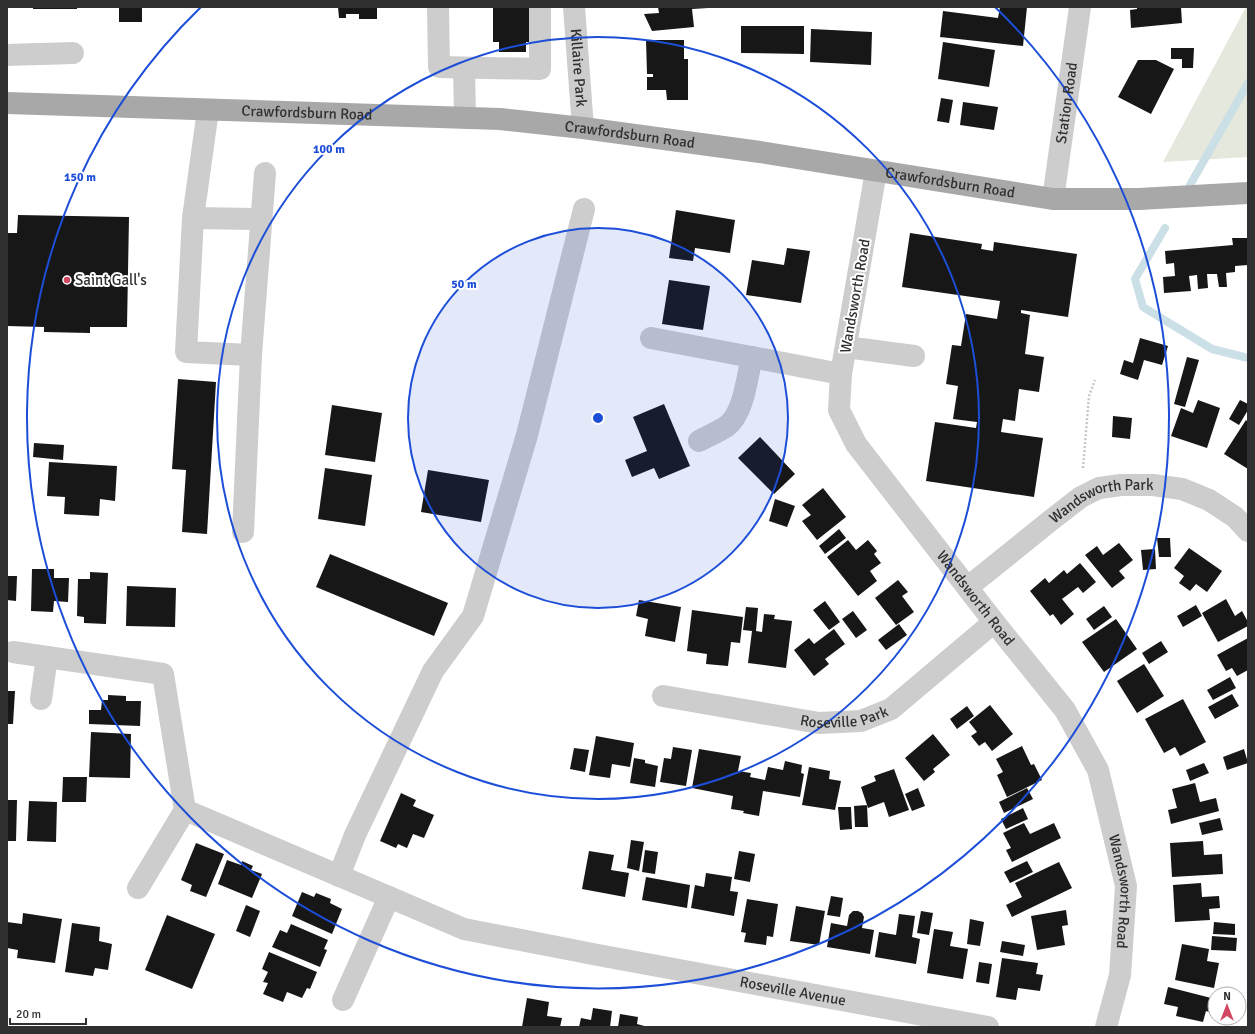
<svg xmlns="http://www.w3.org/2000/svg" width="1255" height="1034" font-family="Signika,sans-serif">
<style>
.green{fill:#e4e8dd}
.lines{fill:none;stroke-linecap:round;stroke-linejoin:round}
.stream{stroke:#cbdfe7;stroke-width:8}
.building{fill:#171717}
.path{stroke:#c7c7c7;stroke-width:2.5;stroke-dasharray:2 2;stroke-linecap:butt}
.minor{stroke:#cdcdcd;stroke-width:22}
.major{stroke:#a8a8a8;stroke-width:22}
.ring{fill:none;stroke:#1d4ed8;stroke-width:2}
.poi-dot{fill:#d24761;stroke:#fff;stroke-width:1.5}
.labels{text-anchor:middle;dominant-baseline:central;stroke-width:4;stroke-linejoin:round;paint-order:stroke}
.street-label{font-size:15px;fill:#303030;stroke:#fff}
.poi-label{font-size:15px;fill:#303030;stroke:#fff;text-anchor:start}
.centre{fill:#1d4ed8;stroke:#fff;stroke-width:2}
.ring-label{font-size:12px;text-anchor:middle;font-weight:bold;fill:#1d4ed8;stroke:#fff;stroke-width:4;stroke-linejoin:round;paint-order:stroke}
</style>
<rect width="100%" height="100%" fill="#fff"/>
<path class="green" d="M1246,7h2v150l-85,5z"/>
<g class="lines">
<path class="stream" d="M1190,185l58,-102
M1165,228l-30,51 8,28 69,42 36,9"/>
</g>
<path class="building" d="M33,7h44v2h-44z
M119,7h23v15h-23z
M338,7h39v12h-18v-5h-13v4h-7z
M493,7h37v35h-4v10h-27v-10h-6z
M658,7h50v1l-16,1 2,18 -42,4 -8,-17 15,-1z
M1000,7h27l-4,39 -83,-9 3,-26 55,7z
M1137,7h44l1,16 -51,5 -1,-18 7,-1z
M741,26h63v28l-63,-1z
M811,29l61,3 -1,33 -61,-3z
M646,40h38v19h4v41h-21l-1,-10h-19v-13h6v-3h-6z
M943,42l52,8 -6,37 -51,-8z
M1171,48h23l-1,20h-11v-9h-11z
M1138,60h18l18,9 -23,45 -33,-17z
M941,98l12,2 -4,23 -12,-2z
M963,102l35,5 -4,23 -34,-5z
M676,210l59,10 -5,33 -35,-5 -2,13 -24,-3z
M18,215l111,2 -2,110h-37v6l-46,-1v-5l-37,-1v-93h10z
M910,233l72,11 -1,5 12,2 1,-9 83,12 -9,63 -47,-7v3l9,2 -5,39 19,3 -5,35 -20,-3 -4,32 -12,-2 -2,13 42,6 -9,59 -108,-16 9,-59 41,6 1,-6 -24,-3 5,-33 -12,-2 6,-39 9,1 5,-32 31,5 3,-18 -98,-14z
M1232,238h16v27l-13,1v6l-9,1 1,14h-8l-2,-13h-10l1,14 -10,1 -1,-14 -8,1 2,15 -27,2 -1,-16 12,-1 -1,-13 -8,1 -1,-13 68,-6z
M787,248l23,3 -9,52 -55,-8 6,-35 32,5z
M669,280l41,6 -7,44 -41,-6z
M1140,338l28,8 -6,19 -18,-5 -6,20 -18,-6 4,-14 9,3z
M1187,357l12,3 -14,47 -11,-3z
M178,379l38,3 -9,152 -25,-2 4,-62 -14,-1z
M1198,400l22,8 -13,40 -36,-12 10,-28 12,5z
M1240,400l8,4v6l-9,15 -10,-6z
M664,404l26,62 -31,13 -5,-11 -22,9 -7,-17 22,-9 -14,-34z
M332,405l50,8 -7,49 -50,-7z
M1113,416l19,2 -2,21 -18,-2z
M1246,420l2,2v47l-24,-15z
M760,437l35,37 -21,20 -36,-36z
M34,443l30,2 -1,15 -30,-3z
M49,462l68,4 -2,35 -15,-2 -1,17 -35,-2 1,-17 -18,-1z
M325,468l47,7 -7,51 -47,-7z
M428,470l61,10 -8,42 -60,-10z
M823,488l23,29 -29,23 -15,-19 9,-6 -9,-10z
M775,499l20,7 -8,21 -18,-6z
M839,529l7,9 -21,16 -6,-8z
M1157,538h13l1,19h-12z
M848,540l8,10 12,-10 9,11 -3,3 7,9 -11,8 7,10 -19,15 -31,-39z
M1119,543l14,17 -14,11 6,7 -13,10 -27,-33 12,-9 6,9z
M1189,548l33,23 -15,21 -11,-8 -6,7 -11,-8 5,-7 -10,-8z
M1155,549l1,20 -13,1 -2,-20z
M330,554l118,49 -14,33 -118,-49z
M1080,563l16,19 -13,11 -5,-6 -16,12 12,15 -13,11 -8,-11 -3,2 -20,-25 15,-13 4,5 15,-13 3,4z
M32,569h22v9h15l-1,24 -14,-1 -1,11 -22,-1z
M90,572l18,1 -2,51 -22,-1v-6l-7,-1 1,-37h12z
M7,576h10l-1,25 -9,-1z
M898,580l10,12 -6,4 12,16 -18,13 -21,-27z
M127,586l49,2 -1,39 -49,-1z
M1226,599l9,17 7,-5 6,11v4l-30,16 -16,-29z
M639,600l42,7 -6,35 -30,-6 3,-17 -12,-3z
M825,601l15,21 -11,8 -16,-20z
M1196,605l6,11 -19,11 -6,-11z
M1104,606l8,11 -18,13 -8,-11z
M746,607l12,1 -2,23 6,1 2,-18 11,1 -1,4 18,2 -6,47 -38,-5 4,-32 -9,-1z
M692,610l51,7 -3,26 -9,-1 -3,24 -22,-2 1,-10 -20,-3z
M853,611l14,19 -11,8 -14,-19z
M1116,619l21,30 -33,23 -22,-30z
M899,624l8,11 -21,15 -8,-10z
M834,629l11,15 -20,15 4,5 -15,12 -20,-26 15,-12 5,6z
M1248,638v32l-11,6 -5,-8 -6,3 -9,-16z
M1161,641l7,11 -19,12 -7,-11z
M1144,664l20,32 -27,17 -20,-32z
M1230,677l6,11 -23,12 -6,-10z
M7,691h8l-2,33h-6z
M1232,694l7,12 -24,13 -7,-12z
M108,695l18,1v5h15l-1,25 -51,-2v-14h12l1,-10h6z
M1183,699l23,43 -26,14 -5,-9 -11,6 -19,-34z
M990,705l23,29 -21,17 -7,-9 -6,4 -8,-10 6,-4 -8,-10z
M967,706l7,10 -17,13 -7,-10z
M91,732l40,2 -1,44 -41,-1z
M933,734l17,21 -17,14 2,3 -11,9 -19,-23z
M596,736l38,7 -4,24 -18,-3 -2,14 -21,-3z
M1022,746l9,19 3,-1 8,16 -35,17 -10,-22 6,-3 -7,-13z
M673,747l19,3 -6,36 -26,-4 4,-24 7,1z
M574,748l15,2 -4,22 -15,-3z
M699,749l42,7 -3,15 13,2 -1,4 15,3 3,-13 15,3 2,-9 17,4 -1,8 3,1 -4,23 -37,-6 -4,25 -16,-3 1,-2 -13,-2 2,-13 -41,-8z
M1244,749l4,14 -21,7 -4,-13z
M634,758l11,2v3l13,3 -3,21 -25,-4z
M1204,763l5,10 -19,8 -4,-11z
M809,767l21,4 -1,8 12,2 -6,29 -33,-5z
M894,769l15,41 -20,7 -5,-15 -16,6 -7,-21 15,-6 -2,-5z
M63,777h24l-1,25h-24z
M1195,783l5,19 16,-4 3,13 -48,13 -3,-14 9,-2 -5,-19z
M918,788l7,18 -13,5 -7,-17z
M1027,788l6,11 -29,14 -5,-11z
M401,793l15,7 -3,6 21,9 -10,23 -11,-4 -6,14 -9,-4 -2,4 -16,-7z
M7,800h10l-1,41h-9z
M29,801l28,1 -1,40 -29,-1z
M867,805l1,22h-13l-1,-21z
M838,807h13l1,22 -12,1z
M1023,808l5,11 -22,10 -5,-10z
M1220,818l3,12 -21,5 -3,-12z
M1024,823l6,11 24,-11 7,15 -49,24 -6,-12 5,-2 -8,-15z
M631,840l13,2 -5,29 -12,-3z
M1203,841l1,14 18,-1 1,20 -51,3 -2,-34z
M196,843l28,11 -18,43 -16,-6 2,-6 -11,-5z
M645,850l13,2 -3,22 -13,-2z
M589,851l25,4 -3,15 18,3 -4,24 -43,-8z
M739,851l16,3 -5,28 -16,-3z
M227,860l14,5 1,-4 11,5 -2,4 11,4 -10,24 -34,-14z
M1027,861l6,11 -23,11 -6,-11z
M1059,862l13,26 -60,29 -6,-12 16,-8 -7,-14z
M706,873l26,4 -2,14 8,1 -4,24 -43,-8 4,-23 9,2z
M646,877l44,8 -3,23 -45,-8z
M1201,883l1,14 17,-1 1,12 -11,1 1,11 -35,2 -2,-37z
M302,892l12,5 2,-4 15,6 -1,4 12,6 -10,25 -40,-18z
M831,896l12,2 -3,19 -13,-2z
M747,899l31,5 -5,33 -6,-1 -1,9 -22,-3 2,-9 -5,-1z
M246,905l14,6 -10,26 -14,-6z
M796,906l29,5 -6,34 -29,-4z
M1066,910l2,15 -6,1 3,19 -28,5 -6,-34z
M853,911h5l4,2 2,4 -2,11 12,2 -4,24 -43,-7 4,-24 16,3 2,-11z
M921,911l12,2 -4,22 -12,-2z
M23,913l39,6 -7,44 -38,-5 1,-8 -11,-2v-26l15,2z
M899,914l16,2 -3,21 8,2 -4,25 -41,-7 4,-25 17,3z
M167,915l48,19 -23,55 -47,-19z
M970,919l14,3 -4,24 -13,-2z
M1214,922l21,2v11l-22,-1z
M72,923l28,4 -1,14 13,3 -4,26 -13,-2 -2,8 -28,-4z
M291,924l37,16 -4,9 3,1 -7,17 -48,-20 8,-17 7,3z
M934,929l19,3 -3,14 18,3 -5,30 -36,-6z
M1212,936l25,2 -1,13 -25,-1z
M1002,941l23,4 -2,11 -23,-4z
M1182,944l27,5 -2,12 12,2 -5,25 -39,-8z
M269,952l48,20 -7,17 -3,-1 -5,10 -15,-6 -4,10 -20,-8 5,-11 -5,-1 5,-10 -6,-3z
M1002,958l36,5 -2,11 7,1 -3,16 -22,-3 -2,12 -20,-3z
M979,962l13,2 -3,20 -13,-2z
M1168,987l47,12v15l-9,-3 -3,11 -27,-6 2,-9 -14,-3z
M527,998l22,4 -2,14 15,2 -2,9h-38z
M593,1008l19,3 -2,16h-31l2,-9 10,2z
M620,1014l18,3 -1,7 11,3h-30z"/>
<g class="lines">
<path class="path" d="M1083,468l6,-72 6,-16"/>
<g class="minor">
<path d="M438,7l1,60 101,2v-62"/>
<path id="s1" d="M574,7l9,121"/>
<path d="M7,55l66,-2"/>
<path d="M464,68l1,50"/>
<path d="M208,110l-15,108 -7,134 65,3 -8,177"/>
<path id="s2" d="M876,171l-35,203 -2,36 17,34 138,178 71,88 33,60 28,116 -6,89 -14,52"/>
<path id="s3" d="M1053,199l27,-192"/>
<path d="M193,218l68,1"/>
<path d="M651,338l190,36"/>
<path d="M846,347l68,9"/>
<path d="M251,355l14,-182"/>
<path d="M699,441c9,-5 19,-9 28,-15 17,-13 20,-49 25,-69"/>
<path id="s4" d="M968,587l82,-66 31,-24 18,-9 22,-3h32l29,4 27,11 26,17 13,14"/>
<path d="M13,652l150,22 22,136 -47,78"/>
<path id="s5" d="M663,696l156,27 42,-2 30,-12 103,-87"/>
<path d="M41,699l6,-42"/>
<path id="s6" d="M185,810l279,119 134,26 390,72"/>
<path d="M339,876l16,-41 78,-164 40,-55 54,-181 57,-226"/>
<path d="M343,1000l46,-103"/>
</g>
<path class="major" id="s7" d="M7,103l493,16 83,9 177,24 293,47h86l109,-6"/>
</g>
<circle cx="598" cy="418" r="190" fill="#1d4ed8" fill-opacity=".12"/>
<g class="ring">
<circle cx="598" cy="418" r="190"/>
<circle cx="598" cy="418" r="381"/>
<path d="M995 7A571 571 0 1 1 201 7"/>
</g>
<circle class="poi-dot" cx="67" cy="280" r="4"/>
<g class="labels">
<g class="street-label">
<text stroke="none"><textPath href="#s1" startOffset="61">Killaire Park</textPath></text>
<text stroke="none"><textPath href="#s3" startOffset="97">Station Road</textPath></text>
<text stroke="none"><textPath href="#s7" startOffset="300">Crawfordsburn Road</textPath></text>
<text stroke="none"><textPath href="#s7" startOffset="624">Crawfordsburn Road</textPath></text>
<text stroke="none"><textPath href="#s7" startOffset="948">Crawfordsburn Road</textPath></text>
<text transform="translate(855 296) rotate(-80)">Wandsworth Road</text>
<text stroke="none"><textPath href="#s4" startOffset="163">Wandsworth Park</textPath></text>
<text stroke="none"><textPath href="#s2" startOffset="475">Wandsworth Road</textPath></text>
<text stroke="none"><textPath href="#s5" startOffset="184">Roseville Park</textPath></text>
<text stroke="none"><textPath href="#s2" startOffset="811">Wandsworth Road</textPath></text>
<text stroke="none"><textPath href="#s6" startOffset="638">Roseville Avenue</textPath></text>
</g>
<g class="poi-label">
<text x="75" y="280">Saint Gall's</text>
</g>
</g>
<circle cx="598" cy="418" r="6" class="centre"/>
<g class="ring-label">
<text x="329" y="153">100 m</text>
<text x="80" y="181">150 m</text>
<text x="464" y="288">50 m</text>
</g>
<rect width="1255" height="1034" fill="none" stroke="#303030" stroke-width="16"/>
<g transform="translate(1227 1006)"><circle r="19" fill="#ffffff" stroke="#acacac"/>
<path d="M0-3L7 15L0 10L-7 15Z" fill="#d24761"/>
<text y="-6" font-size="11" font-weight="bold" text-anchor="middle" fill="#303030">N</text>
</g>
<path d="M10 1018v6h76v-6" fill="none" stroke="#303030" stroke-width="2"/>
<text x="16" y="1018" font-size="12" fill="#303030" stroke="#ffffff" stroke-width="3" paint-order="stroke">20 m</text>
</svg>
